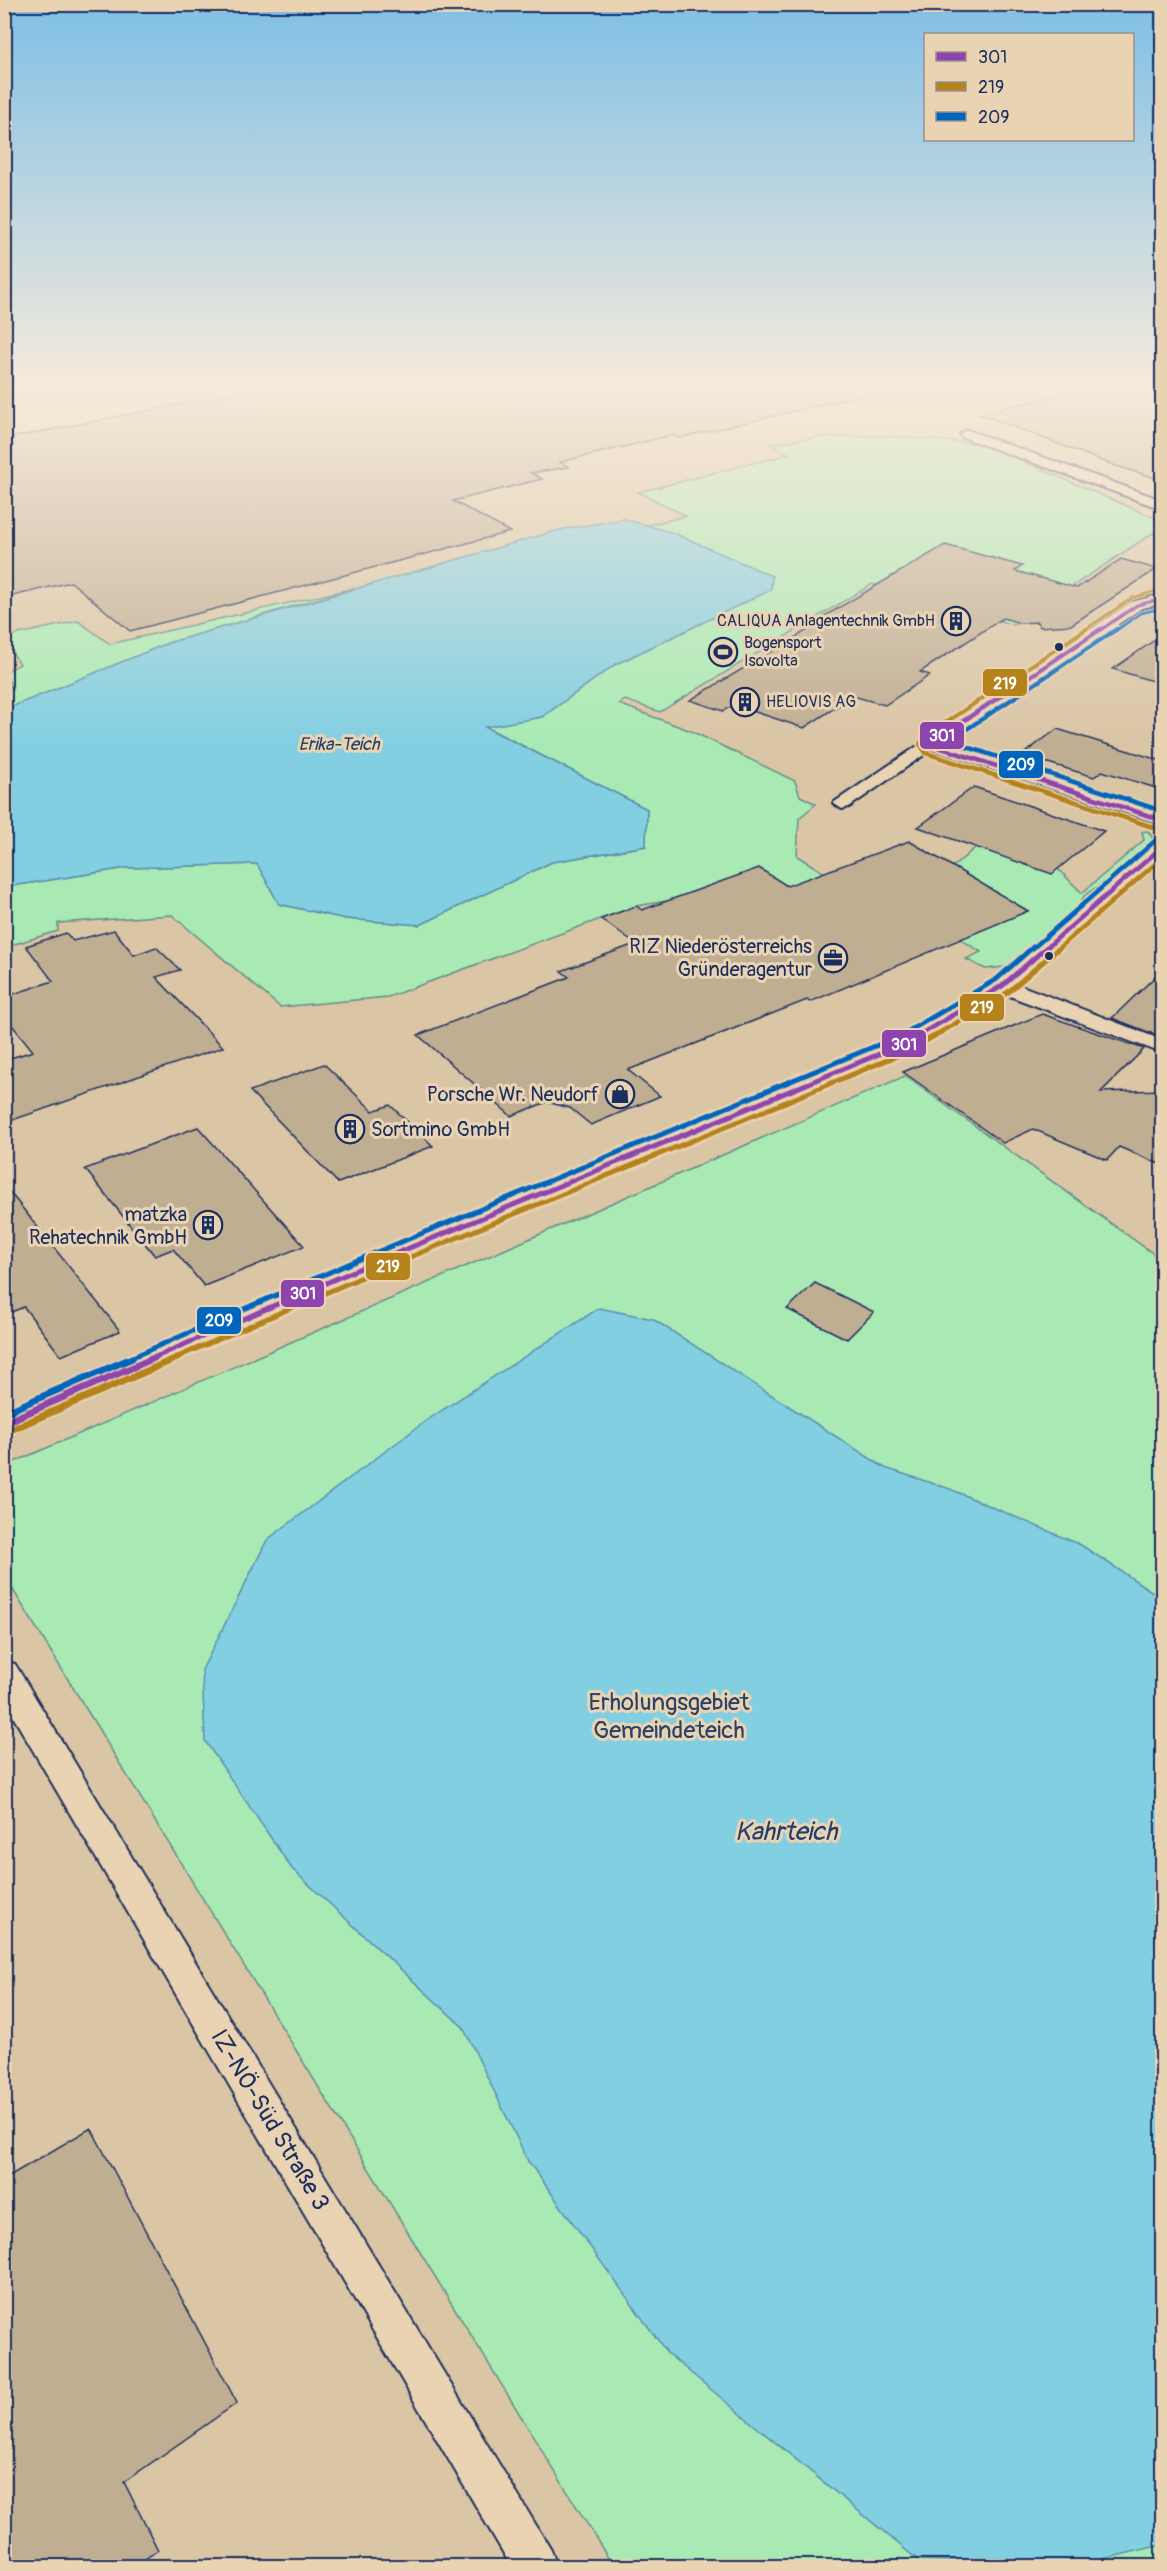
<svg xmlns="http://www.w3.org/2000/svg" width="1167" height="2571" font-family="Pangolin,sans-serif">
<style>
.built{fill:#dac5a5}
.green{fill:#a9eab4;stroke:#628c89;stroke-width:1.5}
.water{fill:#83cfe2;stroke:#598fad;stroke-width:1.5}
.building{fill:#c0ae93;stroke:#1b2f5e;stroke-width:1.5}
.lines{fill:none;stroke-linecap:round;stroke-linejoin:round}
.street-casing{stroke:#1b2f5e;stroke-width:4}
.street{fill:#ead3b3;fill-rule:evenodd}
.bus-1-far3-casing{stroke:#ead3b3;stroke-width:5}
.bus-1-far2-casing{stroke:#ead3b3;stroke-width:8}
.bus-1-far1-casing{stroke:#ead3b3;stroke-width:10}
.bus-1-casing{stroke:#ead3b3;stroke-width:11}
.bus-2-far3-casing{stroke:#ead3b3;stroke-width:5}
.bus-2-far2-casing{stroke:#ead3b3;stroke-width:8}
.bus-2-far1-casing{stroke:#ead3b3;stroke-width:10}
.bus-2-casing{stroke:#ead3b3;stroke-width:11}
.bus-3-far3-casing{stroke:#ead3b3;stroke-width:5}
.bus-3-far2-casing{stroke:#ead3b3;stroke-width:8}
.bus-3-far1-casing{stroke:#ead3b3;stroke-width:10}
.bus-3-casing{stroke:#ead3b3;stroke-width:11}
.bus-1-far3{stroke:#8e44ad;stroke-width:3}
.bus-1-far2{stroke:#8e44ad;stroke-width:4.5}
.bus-1-far1{stroke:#8e44ad;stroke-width:5}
.bus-1{stroke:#8e44ad;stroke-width:7}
.bus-2-far3{stroke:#b5821c;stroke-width:3}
.bus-2-far2{stroke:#b5821c;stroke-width:4.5}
.bus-2-far1{stroke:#b5821c;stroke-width:5}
.bus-2{stroke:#b5821c;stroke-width:7}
.bus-3-far3{stroke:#0065bd;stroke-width:3}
.bus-3-far2{stroke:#0065bd;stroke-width:4.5}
.bus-3-far1{stroke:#0065bd;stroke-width:5}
.bus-3{stroke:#0065bd;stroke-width:7}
.bus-dot{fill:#1b2f5e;stroke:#ead3b3;stroke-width:2}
.labels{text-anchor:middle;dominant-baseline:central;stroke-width:6;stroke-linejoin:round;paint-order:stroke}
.far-poi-label{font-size:16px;fill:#1b2f5e;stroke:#ead3b3;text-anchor:start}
.far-water-label{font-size:18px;font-style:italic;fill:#253f6b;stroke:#ead3b3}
.poi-label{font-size:20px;fill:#1b2f5e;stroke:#ead3b3;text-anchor:end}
.near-park-label{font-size:24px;fill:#294267;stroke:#ead3b3}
.near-street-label{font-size:24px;fill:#1b2f5e;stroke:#ead3b3}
.near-water-label{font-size:26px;font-style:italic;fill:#253f6b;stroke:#ead3b3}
.line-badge{stroke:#ead3b3;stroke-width:2}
.badge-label{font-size:16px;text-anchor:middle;font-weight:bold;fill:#fff}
</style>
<rect width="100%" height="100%" fill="#ebd3ae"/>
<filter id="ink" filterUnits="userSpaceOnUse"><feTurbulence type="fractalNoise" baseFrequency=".0167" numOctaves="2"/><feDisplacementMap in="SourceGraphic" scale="12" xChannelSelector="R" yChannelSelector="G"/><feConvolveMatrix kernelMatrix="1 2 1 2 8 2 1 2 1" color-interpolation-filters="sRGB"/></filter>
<g filter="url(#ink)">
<path class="built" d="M5,383h1157v877l-257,-184 -900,390z
M5,1577l608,989h-608z"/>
<path class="green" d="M882,436l100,8 180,77v6l-148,98 -142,-41 -212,128 -35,-12 -6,4 72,27 104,50 5,15 16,8 -17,14 -2,38 74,46 -38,14 -74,-48 -92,33 -31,5 -248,91 -108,10 -108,-92 -114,8v8l-53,16v-60l122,-19 130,-4 22,40 67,15 74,6 132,-63 94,-16 1,-37 -163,-83 58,-9 74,-53 84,-40 -175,-69 161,-39 -47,-24 150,-38 -19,-10 49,-7z
M354,588l-186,55 -163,69 -1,-22 7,-4 -6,-14 15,-8 -15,-22v-5l73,-16 32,23z
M1148,831l5,8 -4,9 -40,34 -4,-1 -21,15 -6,12 -74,59 -19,2 -19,-10 15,-7 -21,-13 68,-28 -75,-44 23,-20 82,22 24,24 62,-53 -2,-8z
M905,1076l257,184v1306h-549l-608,-989v-111z"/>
<path class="water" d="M624,519l50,14 98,43 -1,14 -155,74 -74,53 -57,10 162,82 -1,37 -94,16 -132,63 -74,-6 -67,-15 -22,-40 -130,4 -122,19 -1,-175 7,-5 157,-64 391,-113z
M599,1308l54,11 232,149 65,21 131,56 81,53v947l-84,20 -160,-5 -250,-206 -140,-193 -65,-134 -171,-158 -87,-128 -3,-71 65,-130 160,-120z"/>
<path class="building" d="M335,383h535l1,10 -192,45 -6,-3 -113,27 9,5 -38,6 11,6 -89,22 57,31 -380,99 -59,-49 -67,16v-159l257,-51 13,7z
M1116,383h46v97l-49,-15 -133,-51 119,-30 6,2z
M945,545l77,21 -7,5 62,17 44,-29 36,10 -86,56 -31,2 -3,-5 -17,1 -17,-5 -83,54 10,3 -45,30 -32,-9 -49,32 -70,-23 -11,6 -33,-11 136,-81 -3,-2z
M1162,635v49l-49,-15z
M1057,729l105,32v29l-60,-19 -8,6 -72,-22z
M974,787l130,44 -52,43 -134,-47z
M909,841l119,70 -218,91 -3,-2 -179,70 32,26 -69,29 -21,-17 -23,-6 -36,14 -93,-81 151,-58 -8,-6 74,-27 -34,-25 35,-13 6,4 117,-42 28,18z
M114,930l20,25 22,-8 24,23 -24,7 67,70 -219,76v-63l29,-9 -29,-36v-18l49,-16 -27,-35 40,-13 7,8z
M1162,970v59l-6,6 -44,-17z
M1042,1014l102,35 -43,43 61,-2v75l-43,-18 -12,13 -74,-31 -30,14 -100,-71z
M324,1064l49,47 17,-6 43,41 -95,37 -88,-92z
M198,1127l106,119 -100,40 -31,-37 -18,7 -70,-87z
M4,1185l36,45 80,101 -59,25 -37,-49 -20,8z
M815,1283l59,29 -27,27 -60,-30z
M91,2128l146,275 -113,79 34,68 -23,16h-131v-387z"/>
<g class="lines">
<g class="street-casing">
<path id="street" d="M967,430l195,70v9l-200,-72 -2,-3z
M1162,594v10l-20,4 -199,135 219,71v11l-231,-75 -82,57 -7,2 -9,-6 298,-201z
M1162,841v16l-145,127 145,56v13l-158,-59 -90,54 -542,225 -368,160v-21l350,-151 544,-223 97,-56 160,-139z
M4,1661l11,3 536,886 6,16h-46l-507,-865z"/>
</g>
<use href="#street" class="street"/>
<g class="bus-1-far3-casing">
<path id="bus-1-far3" d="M1099,631l38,-26 25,-6"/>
</g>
<g class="bus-1-far2-casing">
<path id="bus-1-far2" d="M1101,629l-172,115 233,76
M1045,949l117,-102"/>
</g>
<g class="bus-1-far1-casing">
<path id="bus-1-far1" d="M151,1359l212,-92 543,-224 96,-57 45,-39"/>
</g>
<g class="bus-1-casing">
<path id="bus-1" d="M4,1423l150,-65"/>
</g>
<g class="bus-2-far3-casing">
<path id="bus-2-far3" d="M1083,631l49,-33 28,-8"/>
</g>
<g class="bus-2-far2-casing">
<path id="bus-2-far2" d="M1086,629l-162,108 -4,7 6,9 233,76
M1058,949l104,-91"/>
</g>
<g class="bus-2-far1-casing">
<path id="bus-2-far1" d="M173,1359l194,-84 542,-224 98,-58 53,-46"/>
</g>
<g class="bus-2-casing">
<path id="bus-2" d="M8,1431l169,-73"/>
</g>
<g class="bus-3-far3-casing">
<path id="bus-3-far3" d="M1115,631l26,-18 21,-5"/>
</g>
<g class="bus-3-far2-casing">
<path id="bus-3-far2" d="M1117,629l-168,112 213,70
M1032,949l124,-109"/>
</g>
<g class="bus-3-far1-casing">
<path id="bus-3-far1" d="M128,1359l232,-100 542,-224 95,-56 36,-32"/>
</g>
<g class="bus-3-casing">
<path id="bus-3" d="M4,1413l128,-55"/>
</g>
<use href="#bus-1-far3" class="bus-1-far3"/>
<use href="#bus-1-far2" class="bus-1-far2"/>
<use href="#bus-1-far1" class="bus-1-far1"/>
<use href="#bus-1" class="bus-1"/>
<use href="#bus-2-far3" class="bus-2-far3"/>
<use href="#bus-2-far2" class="bus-2-far2"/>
<use href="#bus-2-far1" class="bus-2-far1"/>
<use href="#bus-2" class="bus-2"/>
<use href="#bus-3-far3" class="bus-3-far3"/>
<use href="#bus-3-far2" class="bus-3-far2"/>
<use href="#bus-3-far1" class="bus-3-far1"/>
<use href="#bus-3" class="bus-3"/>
</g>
</g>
<linearGradient id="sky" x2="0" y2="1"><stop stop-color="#7fbfe6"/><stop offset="0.52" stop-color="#f6ebdb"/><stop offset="1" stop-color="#f6ebdb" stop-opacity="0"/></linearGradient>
<rect width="1167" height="743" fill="url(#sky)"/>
<defs>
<g id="building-ring" transform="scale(1.5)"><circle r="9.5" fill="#ead3b3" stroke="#1b2f5e" stroke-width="1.5"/><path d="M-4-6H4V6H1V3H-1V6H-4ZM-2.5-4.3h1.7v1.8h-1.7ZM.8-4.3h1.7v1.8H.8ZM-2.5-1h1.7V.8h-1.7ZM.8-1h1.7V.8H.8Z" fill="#1b2f5e"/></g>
<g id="stadium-ring" transform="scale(1.5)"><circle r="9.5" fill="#ead3b3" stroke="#1b2f5e" stroke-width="1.5"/><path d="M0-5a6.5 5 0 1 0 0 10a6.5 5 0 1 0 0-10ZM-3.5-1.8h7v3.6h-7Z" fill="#1b2f5e"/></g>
<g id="office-ring" transform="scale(1.5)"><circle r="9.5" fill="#ead3b3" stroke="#1b2f5e" stroke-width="1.5"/><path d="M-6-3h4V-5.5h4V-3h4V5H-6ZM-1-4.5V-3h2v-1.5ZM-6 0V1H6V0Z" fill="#1b2f5e"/></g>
<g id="shop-ring" transform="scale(1.5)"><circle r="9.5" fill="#ead3b3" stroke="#1b2f5e" stroke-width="1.5"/><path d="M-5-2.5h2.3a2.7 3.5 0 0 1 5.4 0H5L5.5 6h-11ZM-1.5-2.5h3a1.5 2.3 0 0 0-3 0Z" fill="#1b2f5e"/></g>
</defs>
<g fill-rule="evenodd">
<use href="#building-ring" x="956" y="621"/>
<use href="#stadium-ring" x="723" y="652"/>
<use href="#building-ring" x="745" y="702"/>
<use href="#office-ring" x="833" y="958"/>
<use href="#shop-ring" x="620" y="1094"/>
<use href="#building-ring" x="350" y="1129"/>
<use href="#building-ring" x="208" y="1225"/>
</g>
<g class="bus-dot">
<circle cx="1059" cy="647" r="5"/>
<circle cx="1049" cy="956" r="5"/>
</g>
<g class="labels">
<g class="far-poi-label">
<text x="935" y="621" text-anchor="end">CALIQUA Anlagentechnik GmbH</text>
<text x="744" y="643">Bogensport<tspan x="744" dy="18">Isovolta</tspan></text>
<text x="766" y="702">HELIOVIS AG</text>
</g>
<g class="far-water-label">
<text x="339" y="744">Erika-Teich</text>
</g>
<g class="poi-label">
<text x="812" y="946">RIZ Niederösterreichs<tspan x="812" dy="23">Gründeragentur</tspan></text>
<text x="599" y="1094">Porsche Wr. Neudorf</text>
<text x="371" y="1129" text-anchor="start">Sortmino GmbH</text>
<text x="187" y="1214">matzka<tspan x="187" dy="23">Rehatechnik GmbH</tspan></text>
</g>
<g class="near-park-label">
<text x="669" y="1702">Erholungsgebiet<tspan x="669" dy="28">Gemeindeteich</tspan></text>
</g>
<g class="near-street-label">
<text transform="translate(270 2120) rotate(59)">IZ-NÖ-Süd Straße 3</text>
</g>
<g class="near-water-label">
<text x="786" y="1832">Kahrteich</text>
</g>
</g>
<g class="line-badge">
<rect x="982" y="668" width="46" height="29" rx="6" fill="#b5821c"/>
<rect x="919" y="721" width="46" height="29" rx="6" fill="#8e44ad"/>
<rect x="998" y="750" width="46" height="29" rx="6" fill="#0065bd"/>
<rect x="959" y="993" width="46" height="29" rx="6" fill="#b5821c"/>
<rect x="881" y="1029" width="46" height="29" rx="6" fill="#8e44ad"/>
<rect x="365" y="1252" width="46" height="29" rx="6" fill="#b5821c"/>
<rect x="280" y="1279" width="45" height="29" rx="6" fill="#8e44ad"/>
<rect x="196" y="1306" width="46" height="29" rx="6" fill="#0065bd"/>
</g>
<g class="badge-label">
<text x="1005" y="689">219</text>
<text x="942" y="741">301</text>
<text x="1021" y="770">209</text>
<text x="982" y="1013">219</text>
<text x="904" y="1050">301</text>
<text x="388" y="1272">219</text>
<text x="303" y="1299">301</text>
<text x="219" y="1326">209</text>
</g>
<rect width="1167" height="2571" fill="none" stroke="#ead3b3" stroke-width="24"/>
<rect x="12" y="12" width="1143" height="2547" fill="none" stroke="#1b2f5e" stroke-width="2" filter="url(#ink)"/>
<rect x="924" y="33" width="210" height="108" fill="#ead3b3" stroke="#979191" stroke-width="1.5"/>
<rect x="936" y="52" width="30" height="9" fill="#8e44ad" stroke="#979191" stroke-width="1.5"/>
<text x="978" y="63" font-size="18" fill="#1b2f5e">301</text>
<rect x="936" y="82" width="30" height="9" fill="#b5821c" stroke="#979191" stroke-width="1.5"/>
<text x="978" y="93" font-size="18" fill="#1b2f5e">219</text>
<rect x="936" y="112" width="30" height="9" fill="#0065bd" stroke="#979191" stroke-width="1.5"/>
<text x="978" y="123" font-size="18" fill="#1b2f5e">209</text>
</svg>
